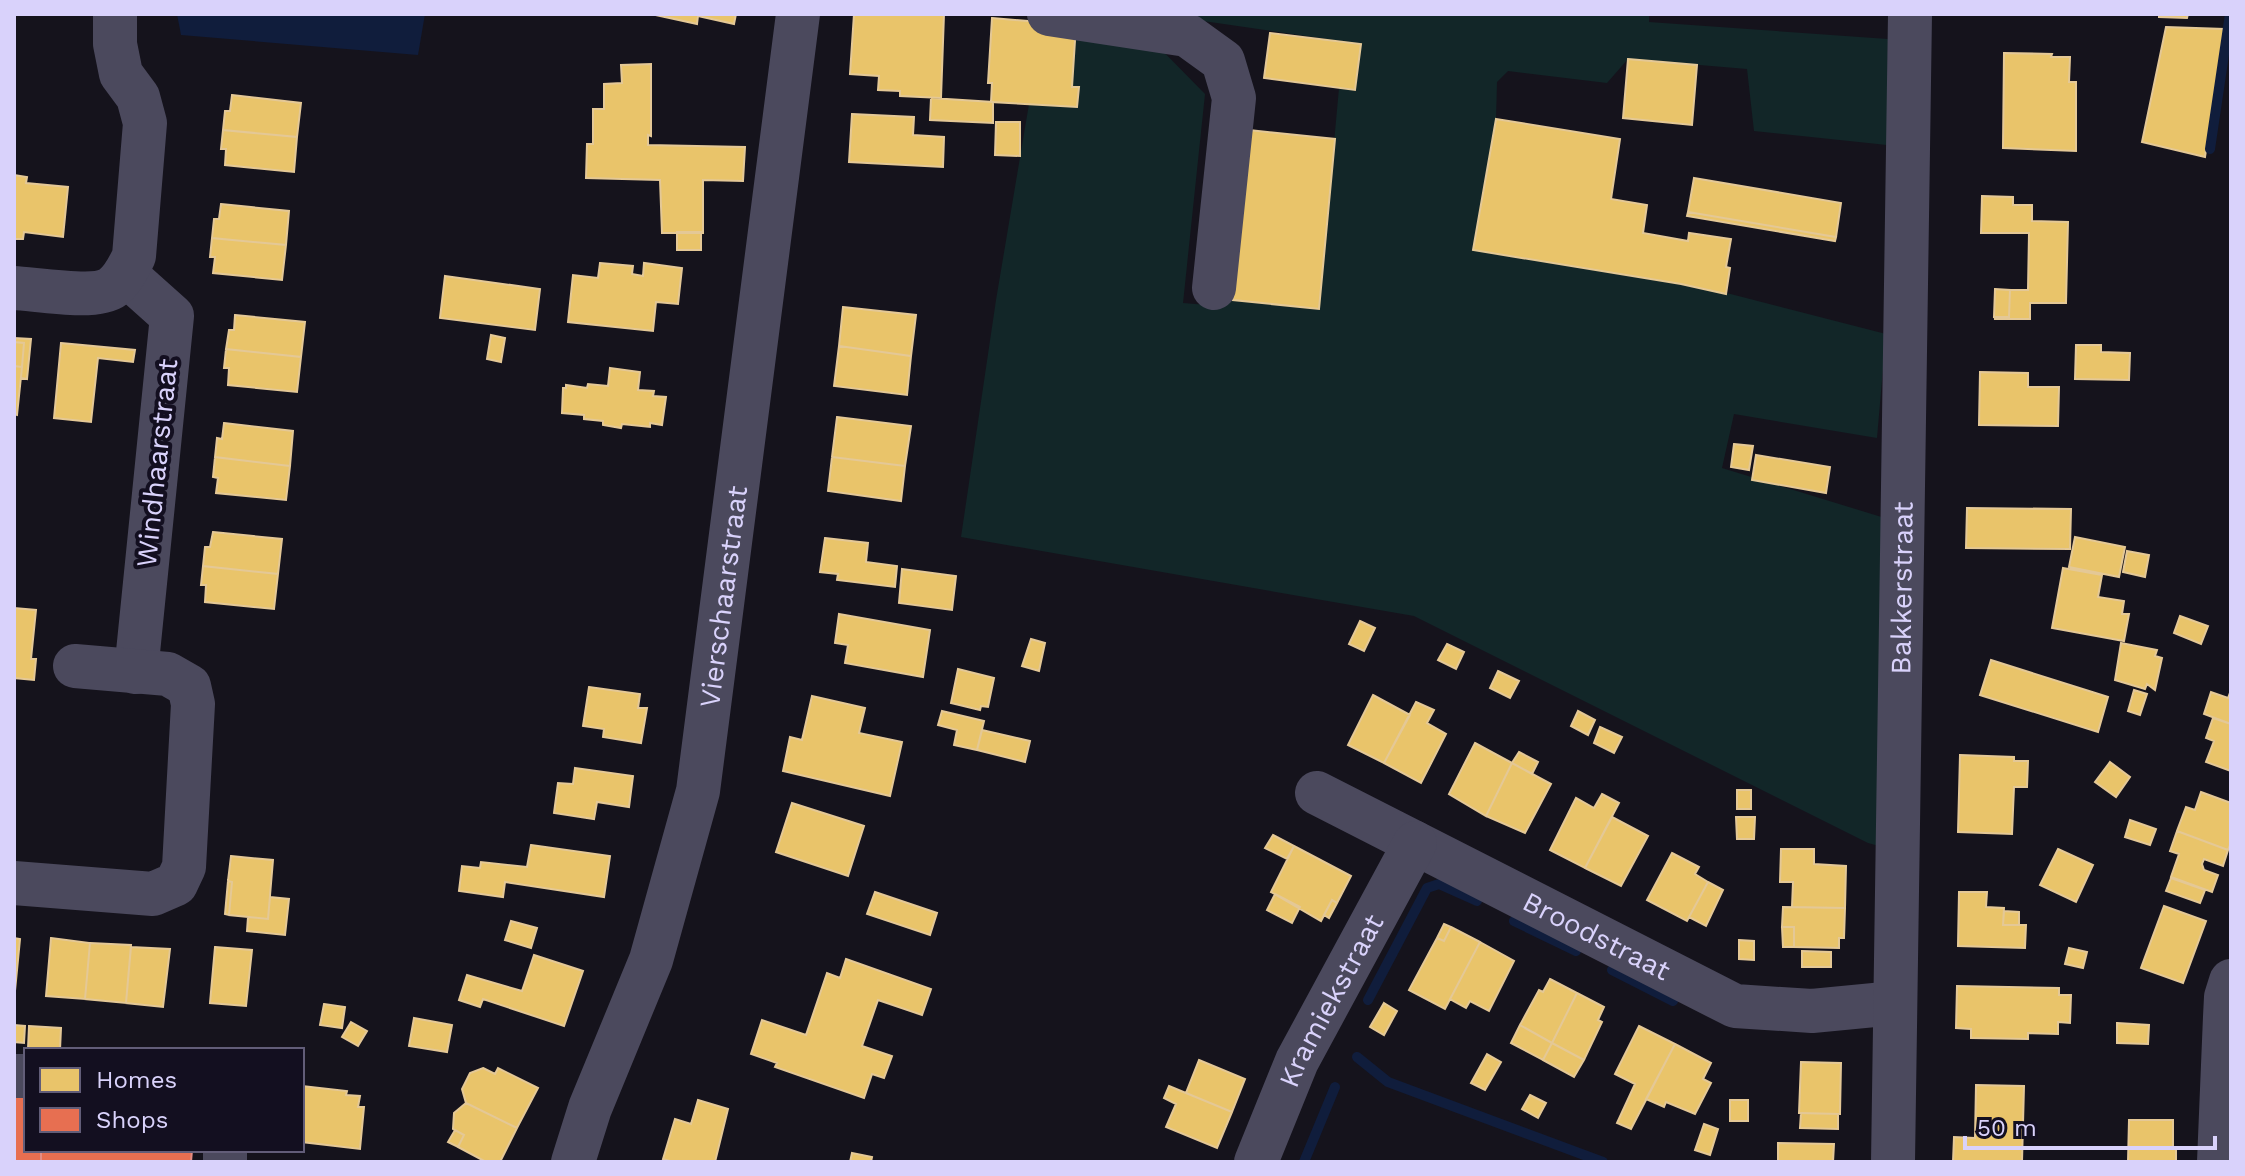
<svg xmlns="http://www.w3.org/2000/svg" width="2245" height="1176" font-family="'Work Sans',sans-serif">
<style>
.green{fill:#122628}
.water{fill:#101d3c}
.homes{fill:#e9c46a;stroke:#e4c896;stroke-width:2}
.shops{fill:#e76f51;stroke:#e38d84;stroke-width:2}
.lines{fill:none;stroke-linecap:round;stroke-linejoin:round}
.stream{stroke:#101d3c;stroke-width:10}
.minor{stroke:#4b495d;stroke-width:44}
.labels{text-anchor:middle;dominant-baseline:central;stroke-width:8;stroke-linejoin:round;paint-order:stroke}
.street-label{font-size:28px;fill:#d9d2fb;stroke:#130f20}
</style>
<rect width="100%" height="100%" fill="#15131c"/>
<path class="green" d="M1155,14h494v8l239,17 -1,106 -133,-14 -7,-62 -119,-10 -21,24 -99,-12 -11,11 -1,37 -23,131 246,41 167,43 -9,104 -143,-24 -12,54 166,51 -9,327 -11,-3 -454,-227 -453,-79 35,-237 33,-196 48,3 1,-19 -6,-1 4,-62 74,13 55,56 -22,209 24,2 7,-6 19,1 86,8 20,-220 16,2 6,-46z"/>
<path class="water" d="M177,14h248l-7,41 -237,-20z"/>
<path class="homes" d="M651,14h85l-2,10 -36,-8 -1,8z
M854,14h90l-3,84 -41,-2v-5l-22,-1 1,-14 -29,-2z
M2159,14h29l-1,4 -28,-1z
M992,18l84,7 -4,62h7l-2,20 -86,-5 1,-19h-4z
M2166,27l58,2 -19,128 -63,-15z
M1270,33l91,11 -6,46 -91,-12z
M2004,53l48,1 -1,3h19l-1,25h7v69l-73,-3z
M1628,59l69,6 -5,60 -69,-7z
M651,64v72l-3,-1v10l97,2 -2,34 -40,-1v53h-41l-2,-53 -74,-2 1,-34h6v-35h11v-25l18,-1 -1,-18z
M232,95l69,8 -4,34 -74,-7 2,-19h5z
M931,98l62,4v21l-63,-3z
M852,114l62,3 -1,18 31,2 -1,30 -94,-5z
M1496,119l124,20 -9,60 36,6 -4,28 45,8 1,-8 42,6 -5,28 4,1 -4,26 -45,-10 -208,-34z
M996,122h24v34l-25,-1z
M223,130l74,7 -3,35 -69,-7 1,-16h-5z
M1249,130l86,9 -16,170 -86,-9z
M14,175l13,2 -1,6 42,4 -5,50 -39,-5 -1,7h-9z
M1694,178l147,25 -5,34 -148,-25z
M1982,196l31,1v8h19v16l36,1 -2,81h-36v16h-36l15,-2 1,-27h18l1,-57h-48z
M221,204l68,7 -3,34 -74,-7 2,-19h5z
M1688,212l148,25 -1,4 -148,-25z
M677,232h24v18h-24z
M212,238l74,7 -4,35 -69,-7 2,-16h-5z
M600,263l33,3 -1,8 11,2 1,-13 38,5 -4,36 -22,-2 -3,29 -85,-9 5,-47 25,3z
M445,276l95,13 -5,41 -95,-12z
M1995,289l15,1 -1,27h-15z
M843,307l73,8 -5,41 -72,-10z
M235,315l70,7 -4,35 -75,-8 3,-19h5z
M491,335l14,3 -4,24 -14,-3z
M14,338l17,1 -4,40 -6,-1 3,-35 -10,-1z
M14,342l10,1 -2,24 -8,-1z
M61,343l74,7 -2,12 -35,-4 -7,64 -37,-4z
M2076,345h25v7l29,1 -1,27 -54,-1z
M839,346l72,10 -4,39 -73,-9z
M226,349l75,8 -4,35 -69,-7 1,-17h-5z
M14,366l8,1 -5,48 -3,-1z
M610,368l30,4 -2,18 16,1 -1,5 13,1 -4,28 -12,-2v4l-28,-3 -1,4 -18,-3v-4l-19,-2v-4l-22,-2 1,-25h3v-3l21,3 1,-4 20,2z
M1980,372l48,1v14h31l-1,39 -79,-1z
M837,417l74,9 -6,40 -73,-9z
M224,423l69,8 -3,35 -75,-9 2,-19 5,1z
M1734,444l19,2 -4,24 -18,-3z
M1756,455l74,12 -4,26 -74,-13z
M215,457l75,9 -4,34 -70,-7 2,-15 -5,-1z
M832,457l73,9 -4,35 -73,-10z
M1967,508l104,1 -1,40 -104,-1z
M213,532l69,7 -4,35 -75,-8 2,-19h5z
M2075,537l50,10 -6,30 -50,-10z
M825,538l43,5 -2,19 31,4 -2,21 -58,-7 1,-6 -18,-2z
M2127,551l22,4 -4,22 -22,-5z
M203,566l75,8 -4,35 -69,-7 1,-17h-5z
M2063,568l39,7 -4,22 26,4 -2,13h7l-5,27 -72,-13z
M902,569l54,7 -4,34 -53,-7z
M14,608l22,2 -5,49h5l-2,21 -20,-2z
M839,614l91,16 -7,47 -78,-14 3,-18 -13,-2z
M2180,616l28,10 -7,18 -27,-11z
M1360,621l15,7 -11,23 -15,-7z
M1031,639l14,4 -6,28 -17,-5z
M2121,643l36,7 -2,6 7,2 -7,32 -8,-6 -2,5 -30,-9z
M1447,644l17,8 -8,17 -18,-9z
M1991,660l117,37 -10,35 -118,-37z
M958,669l36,9 -6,29 -7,-1 -1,4 -29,-7z
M1498,671l21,10 -9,17 -20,-10z
M589,687l51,7 -2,14h9l-6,35 -38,-6 1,-8 -21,-3z
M2134,690l13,4 -7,21 -12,-4z
M2231,690v34l-27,-10 7,-22 17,6z
M1373,695l37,20 -26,48 -36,-18z
M812,696l53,12 -6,25 43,9 -12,54 -107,-25 7,-34 12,3z
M1416,702l18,8 -7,13 19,11 -25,49 -37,-20z
M942,711l42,10 -7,29 -23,-5 3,-15 -19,-5z
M1578,711l17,9 -7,15 -17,-9z
M2213,718l18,6v47l-25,-9 8,-21 -8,-3z
M1600,727l22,10 -8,16 -20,-10z
M982,730l48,11 -5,21 -48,-12z
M1475,743l37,20 -26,53 -37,-22z
M1519,752l19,10 -6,12 -20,-11z
M1960,755l54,2v4h14l-1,26h-13l-2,47 -54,-2z
M2110,762l20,15 -14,20 -21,-15z
M1512,763l39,21 -26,49 -39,-17z
M575,768l58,8 -4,31 -32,-5 -3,17 -40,-6 4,-30 15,1z
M1737,790h14v19h-14z
M2201,792l30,11v40l-3,7 -51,-19 9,-24 9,3z
M1602,794l17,9 -34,65 -35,-18 26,-52 18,10z
M792,803l72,23 -16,50 -72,-24z
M1612,817l36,19 -27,50 -36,-18z
M1736,817h19l-1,22h-17z
M2130,820l26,9 -6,16 -25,-8z
M2177,831l51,19 -5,16 -19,-7 -2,5 2,6 14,5 -6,17 -41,-15 8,-23 -9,-3z
M1273,835l21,11 -7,13 -22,-11z
M531,845l79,11 -6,41 -99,-15 -2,15 -44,-6 3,-25 18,2 1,-6 46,5z
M1294,846l57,30 -14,27 -5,-3 -11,21 -50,-29z
M1781,849h33v15l32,2 -1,42 -53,-1 1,-25h-13z
M2058,849l35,16 -17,37 -36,-17z
M1672,853l27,14 -4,7 13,8 -21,39 -40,-21z
M231,856l42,4 -5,59 -39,-4 3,-33 -4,-1z
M2171,878l34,12 -5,13 -34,-12z
M228,881l4,1 -3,33 -4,-1z
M1708,882l15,8 -17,36 -17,-9z
M875,892l62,21 -7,22 -63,-21z
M1959,892h28l-1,15 18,1 -1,17h23l-1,23 -67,-2z
M1275,894l25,13 -8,16 -25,-13z
M270,897l19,2 -4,36 -38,-4 1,-14 20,2z
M1332,900l5,3 -8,15 -5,-3z
M2164,906l42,15 -23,62 -42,-15z
M1783,907l62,1 -1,30h-5v10l-45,-1v-20h-12z
M2004,911l15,1v13h-16z
M511,921l26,7 -6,20 -26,-8z
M1444,924l7,3 -7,14 -7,-3z
M1451,927l29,15 -35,67 -36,-19 28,-52 7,3z
M1782,927h12v20h-11z
M14,938l6,1 -5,52h-1z
M51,938l39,5 -5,56 -39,-3z
M1739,940l15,1v19l-15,-1z
M1480,942l34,19 -25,50 -19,-10 -4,7 -16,-9z
M90,943l41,2 -5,58 -41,-4z
M131,947l39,2 -7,58 -37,-4z
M215,947l37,3 -6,56 -36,-3z
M2069,948l18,4 -4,16 -18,-4z
M1802,951l29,1v15h-29z
M534,955l49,16 -19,55 -81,-27 -3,8 -21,-7 8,-25 55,16z
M846,959l85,30 -9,26 -44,-15 -16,46 30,10 -8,22 -12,-4 -8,24 -89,-31 2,-4 -26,-9 11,-34 44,15 21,-62 13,5z
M1550,979l27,14 -25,50 -32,-18 19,-35 4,2z
M1957,986l102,2v7h12l-1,28 -12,-1v12l-30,-1v6l-57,-1v-9l-15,-1z
M1577,993l27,14 -6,13 4,2 -18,38 -32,-17z
M1384,1003l13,8 -13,24 -14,-8z
M324,1004l21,3 -3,21 -22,-3z
M414,1018l38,7 -5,27 -38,-6z
M351,1022l16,9 -9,15 -16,-9z
M2117,1023l32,2 -1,19 -31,-1z
M14,1025l11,1 -1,17 -10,-1z
M1520,1025l32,18 -9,17 -32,-17z
M29,1026l32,2 -1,22 -32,-1z
M1639,1026l36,18 -44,85 -14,-6 18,-39 -20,-10z
M1552,1043l32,17 -10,17 -31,-17z
M1675,1044l36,19 -8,16 8,4 -16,31 -29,-12 -2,5 -18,-8z
M1487,1054l14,8 -16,28 -14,-7z
M1199,1060l46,19 -13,33 -46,-19z
M1801,1062l40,1 -1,51 -41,-1z
M483,1068l12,6 3,-6 40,20 -21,40 -51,-25 -4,-14 8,-16z
M1976,1085l48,1 -2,76h-69l1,-25 21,1z
M302,1086l45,5 -1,4 14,1 -2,11h6l-4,42 -58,-7z
M1169,1086l63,26 -15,36 -51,-21 10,-23 -12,-6z
M1530,1095l16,8 -8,15 -16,-9z
M698,1100l30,9 -13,53h-42l-10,-3 12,-40 16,5z
M1730,1100h18v21h-18z
M466,1103l51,25 -17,34h-14l-28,-15 6,-12 -11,-6 1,-16z
M1801,1113l37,1v15l-38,-1z
M2129,1120h44v28h3v14h-48z
M1704,1124l14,5 -8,26 -15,-5z
M455,1130l9,5 -6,12 -10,-5z
M1778,1143l56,1 -1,18h-55z
M852,1153l20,4 -1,5h-21z"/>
<path class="shops" d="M14,1094l12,1v55h15v12h-27z
M41,1150h151l-1,12h-150z"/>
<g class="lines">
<path class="stream" d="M2210,149l20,-135
M1514,921l62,30
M1612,970l61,31
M1368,1000l59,-112 12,-4 38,17
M1357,1057l31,25 215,80
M1304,1162l31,-75"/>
<g class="minor">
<path d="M1049,14l138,21 36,26 11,37 -20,190"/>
<path d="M125,274l47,42 -36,356"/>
<path d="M14,288c22,1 82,12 99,-1 10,-8 16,-20 21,-31l11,-133 -7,-26 -17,-23 -6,-30v-30"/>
<path id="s1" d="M1317,793l418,213 77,5 83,-8"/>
<path d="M14,883l139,11 23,-10 8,-17 9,-163 -4,-18 -21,-12 -93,-8"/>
<path d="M14,1076h12"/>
<path d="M225,1162v-12"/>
<path id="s2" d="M573,1162l17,-54 61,-148 47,-169 100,-777"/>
<path id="s3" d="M1256,1162l41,-101 118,-218"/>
<path id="s4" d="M1893,1162l17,-1148"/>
<path d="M2219,1162l6,-145 1,-20 5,-16"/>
</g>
</g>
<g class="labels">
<g class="street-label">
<text transform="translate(157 463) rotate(-84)">Windhaarstraat</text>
<text stroke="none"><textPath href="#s4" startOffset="574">Bakkerstraat</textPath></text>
<text stroke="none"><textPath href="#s2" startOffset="588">Vierschaarstraat</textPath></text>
<text stroke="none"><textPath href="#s1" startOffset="314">Broodstraat</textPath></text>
<text stroke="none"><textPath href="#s3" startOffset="178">Kramiekstraat</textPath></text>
</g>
</g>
<rect width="2245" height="1176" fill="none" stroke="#d9d2fb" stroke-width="32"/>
<rect x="24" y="1048" width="280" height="104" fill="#130f20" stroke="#625d78" stroke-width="2"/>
<rect x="40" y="1068" width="40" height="24" fill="#e9c46a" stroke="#625d78" stroke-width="2"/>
<text x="96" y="1088" font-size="24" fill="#d9d2fb">Homes</text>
<rect x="40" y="1108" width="40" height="24" fill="#e76f51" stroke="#625d78" stroke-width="2"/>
<text x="96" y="1128" font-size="24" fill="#d9d2fb">Shops</text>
<path d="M1965 1136v12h250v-12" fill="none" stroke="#d9d2fb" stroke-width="4"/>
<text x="1977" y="1136" font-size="24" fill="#d9d2fb" stroke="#130f20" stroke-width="6" paint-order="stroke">50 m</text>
</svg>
